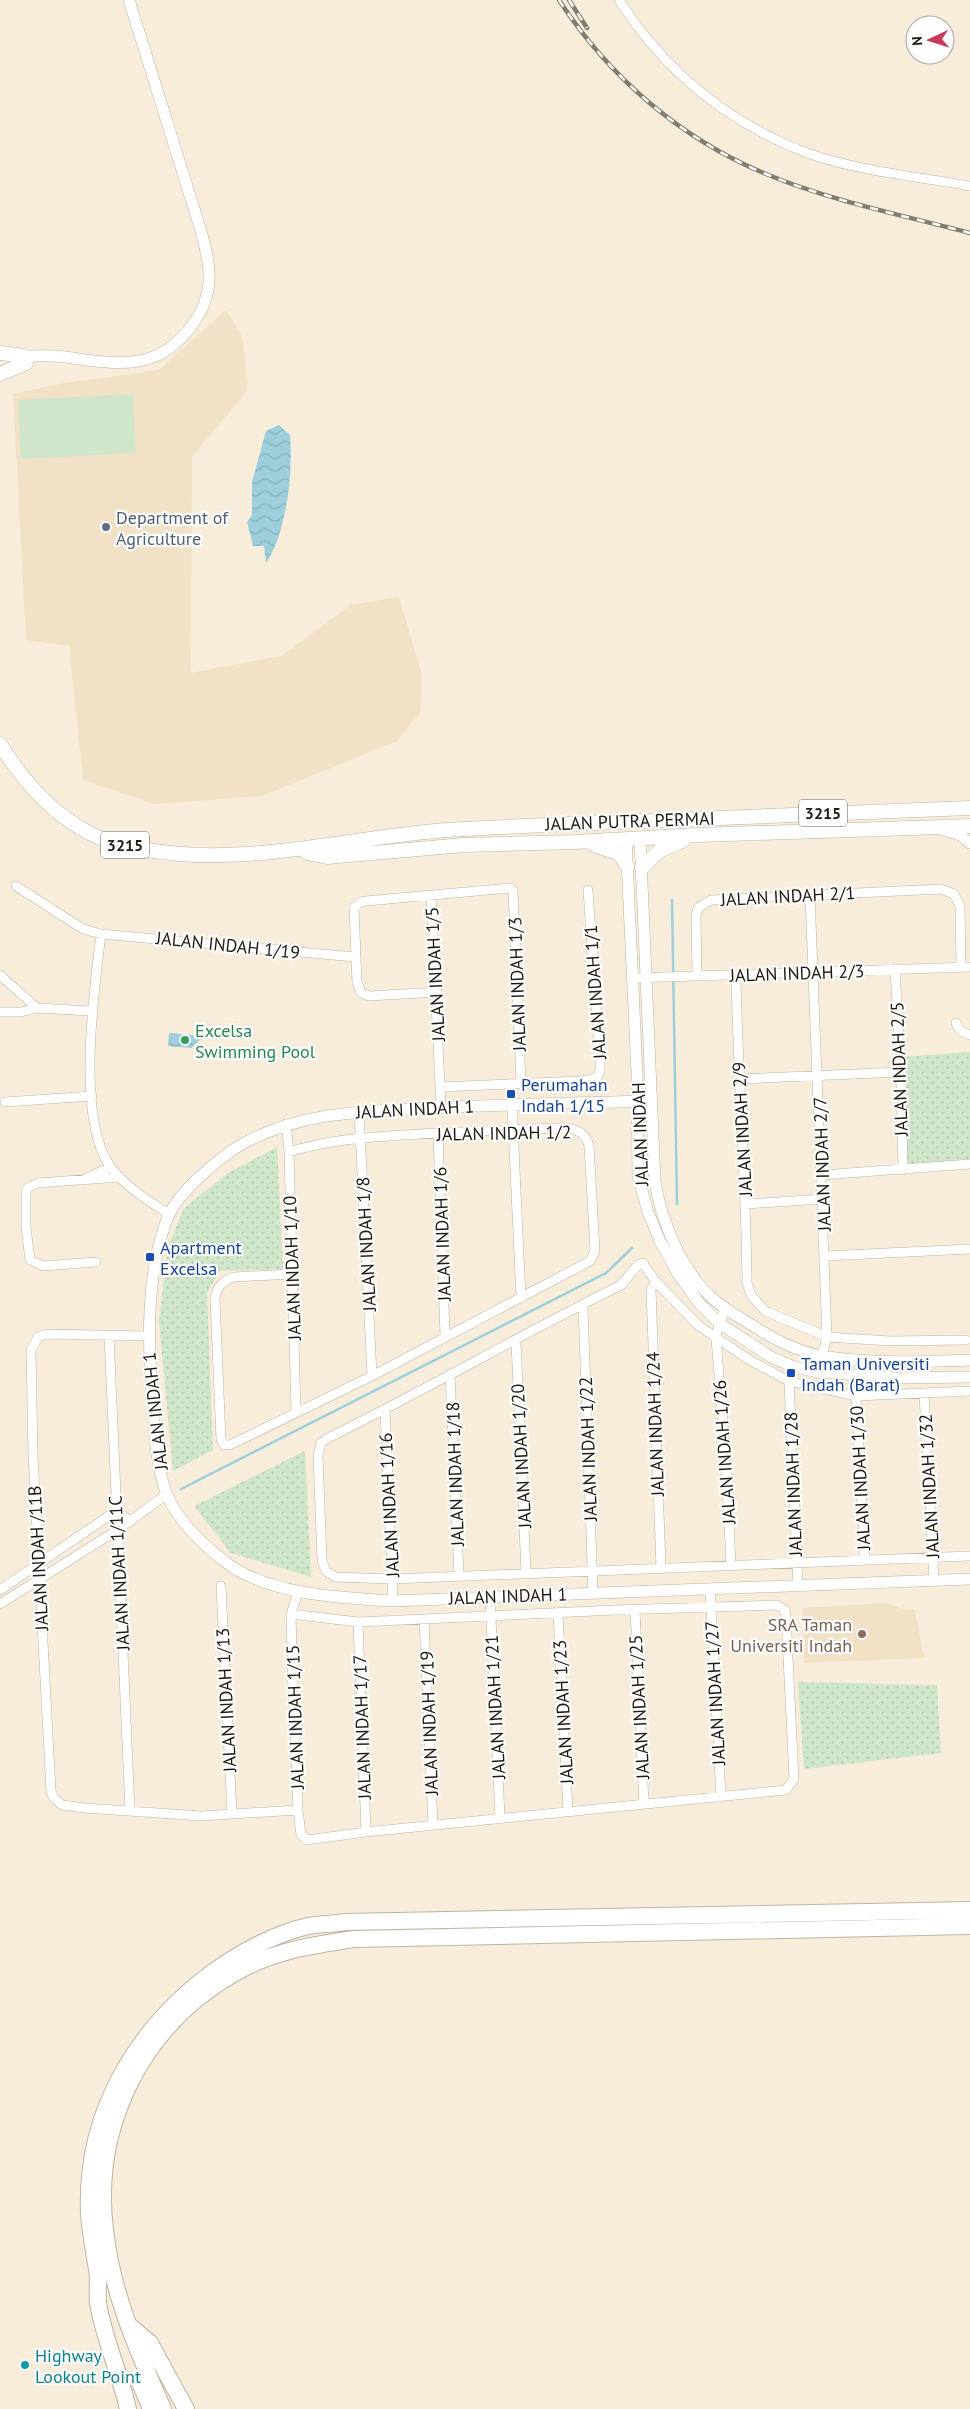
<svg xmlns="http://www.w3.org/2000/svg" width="970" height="2409" font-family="'PT Sans',sans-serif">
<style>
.built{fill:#f0e1c7}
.green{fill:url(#green-dots)}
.pitch{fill:#d0e6ca}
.water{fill:url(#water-waves)}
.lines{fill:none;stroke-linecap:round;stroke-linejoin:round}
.stream{stroke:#9ccfdb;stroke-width:2.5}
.minor-casing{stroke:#bfb4a2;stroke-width:10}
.tertiary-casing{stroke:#bfb4a2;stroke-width:12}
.primary-casing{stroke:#bfb4a2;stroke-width:15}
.motorway-casing{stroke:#bfb4a2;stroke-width:18}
.minor{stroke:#fff;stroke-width:9}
.tertiary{stroke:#fff;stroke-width:11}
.primary{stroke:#fff;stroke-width:14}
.motorway{stroke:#fff;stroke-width:16}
.rail-casing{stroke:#837c6f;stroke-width:4.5}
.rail{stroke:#fff;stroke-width:2.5;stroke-dasharray:8;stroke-linecap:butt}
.service-dot{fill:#5c6f8a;stroke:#fff;stroke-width:2}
.leisure-dot{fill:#2e9e5b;stroke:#fff;stroke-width:2}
.transit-dot{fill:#1a4fb4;stroke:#fff;stroke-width:2}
.education-dot{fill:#8d6e63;stroke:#fff;stroke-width:2}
.culture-dot{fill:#0f9aa8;stroke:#fff;stroke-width:2}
.labels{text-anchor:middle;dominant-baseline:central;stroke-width:4.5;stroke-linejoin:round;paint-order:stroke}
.shield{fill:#fff;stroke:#625f5a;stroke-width:1}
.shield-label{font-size:16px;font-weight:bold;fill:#1f1b14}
.service-label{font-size:18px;fill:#4e5e75;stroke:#fff;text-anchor:start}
.street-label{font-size:18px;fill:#1f1b14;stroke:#fff}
.leisure-label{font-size:18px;fill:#27864d;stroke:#fff;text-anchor:start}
.transit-label{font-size:18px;fill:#164399;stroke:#fff;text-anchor:start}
.education-label{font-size:18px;fill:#785e54;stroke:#fff;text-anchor:end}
.culture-label{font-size:18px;fill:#0d838f;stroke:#fff;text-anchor:start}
</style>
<defs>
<pattern id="green-dots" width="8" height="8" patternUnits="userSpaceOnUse" patternTransform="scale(1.25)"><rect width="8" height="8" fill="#d0e6ca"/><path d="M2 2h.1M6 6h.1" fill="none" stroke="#b2c5ad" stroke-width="1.8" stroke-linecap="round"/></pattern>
<pattern id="water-waves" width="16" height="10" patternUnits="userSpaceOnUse" patternTransform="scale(1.25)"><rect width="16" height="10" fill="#9ccfdb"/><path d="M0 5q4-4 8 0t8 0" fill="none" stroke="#86b1bb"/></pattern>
</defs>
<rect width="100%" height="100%" fill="#f8edda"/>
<path class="built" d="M226,310l16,26 6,54 -56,67 -1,216 90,-17 70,-51 48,-8 23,78 -2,38 -23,28 -135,55 -107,8 -72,-24 -14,-134 -43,-6 -13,-246 52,-11 94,-13z
M889,1603l12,6 14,1 9,48 -120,5 -1,-55z"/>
<path class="green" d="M970,1052v107l-64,5 -4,-107z
M277,1147l6,122 -63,2 -13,22 6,157 -40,21 -14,-150 9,-74 16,-39 44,-35z
M305,1451l6,126 -80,-24 -37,-47z
M798,1682l139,3 4,68 -137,16z"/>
<path class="pitch" d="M133,394l3,59 -115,6 -3,-59z"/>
<path class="water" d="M279,425l11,10c3,37 -3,97 -24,128l-2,-17h-11l-6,-24 5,-7v-33l14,-51z
M169,1033l31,3 2,2 -11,10 -23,-2z"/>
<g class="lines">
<path class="stream" d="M672,900l5,304
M181,1489l425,-216 26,-25"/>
<g class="minor-casing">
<path id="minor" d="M619,0c47,73 110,124 191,154 49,17 109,23 160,32
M16,886l67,43 18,5 254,23
M810,895l17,442 -5,19
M431,896l10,211
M101,934c-7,57 -25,184 9,232 14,20 39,35 59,48
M895,969l6,103 2,98
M0,975l37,33
M697,976l-1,-60 2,-8 13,-8 230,-11 13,5 6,12 1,61
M736,976c2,102 10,204 11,307l4,12 14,16 62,26 63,4 76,-1
M633,978l337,-11
M437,992l-68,4 -8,-3 -4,-11 -3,-74 7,-6 5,-1 145,-13 2,3 8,192
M0,1012h21l16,-4 54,3
M956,1023c2,7 7,10 14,12
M738,1079l163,-7
M440,1087l142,-6 15,-3 3,-7v-9l-12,-172
M5,1102l87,-6
M512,1105l9,193
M359,1111l13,265
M286,1124l3,28 7,261
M438,1133l7,203
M289,1152c45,-14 85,-15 131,-18 50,-3 99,-5 149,-6 11,3 16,6 20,17l6,106 -5,10 -218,115 -142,69h-6l-3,-5 -6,-142c2,-12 8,-17 19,-21l58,-3
M822,1175l148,-11
M86,1178l25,-11
M746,1204l77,-5
M825,1256l145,-7
M96,1262l-53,4 -13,-6 -4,-33v-36l3,-4 9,-4 82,-6
M656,1282l-5,7 10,279
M583,1306l10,286
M726,1308l-7,15 -3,15 10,123 5,104
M109,1335l21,476
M148,1336l-101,-2 -9,3 -7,13 2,106 18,335 2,6 9,8 23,3 116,8 97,-6
M516,1341l10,231
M450,1374l9,201
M789,1381l9,206
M970,1391l-114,5 -67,-15 -38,-20 -52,-35 -43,-44 -13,-19 -5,2 -17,20c-99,49 -195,105 -295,154l-5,4 -3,12 4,106 4,10 9,6 57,2 578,-23
M924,1393l10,187
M856,1396l9,164
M385,1410l8,191
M221,1586l11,228
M0,1590l116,-79 15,10
M710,1590l11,207
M490,1597l10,221
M0,1604l119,-75 48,-35
M635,1610l9,194
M558,1613l10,199
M291,1614l67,8 257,-12 162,-5 8,5 1,6 8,163 -8,11 -420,42 -59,8 -6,-6 -3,-24 -5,-118 -2,-78 7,-22
M424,1620l9,205
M358,1622l8,210"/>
</g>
<g class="tertiary-casing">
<path id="tertiary" d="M15,357c13,-1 26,-2 39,-1 28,2 56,10 84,5 36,-5 69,-44 71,-80 1,-17 -4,-34 -8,-50l-72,-231
M940,829l20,6 10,8
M640,838l15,344c7,40 26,87 56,115 12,11 27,20 41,28 21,14 44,26 69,31 49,8 100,6 149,4
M626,839l11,234 1,103 10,36 12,29 18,33 22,30 19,19 52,34 23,10 24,5 77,6 75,-1
M652,1100c-29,3 -58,2 -86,3 -52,2 -104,3 -155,6 -60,3 -113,5 -167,34 -23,13 -66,49 -76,74 -23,56 -20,131 -15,190 2,28 3,58 13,85 10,27 35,51 58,69 43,34 117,37 169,40l577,-22"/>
</g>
<g class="primary-casing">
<path id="primary" d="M0,353l24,3
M0,374l26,-11
M0,744c26,42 60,79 107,97 11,4 24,6 35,8 101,19 202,-11 304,-19 66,-4 132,-6 198,-9 109,-4 217,-9 326,-13
M594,845l26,9 7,13
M307,853l20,4 137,-12 112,-3 123,-7 271,-9
M642,868l17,-17 25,-11"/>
</g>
<g class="motorway-casing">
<path id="motorway" d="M131,2327l19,16 36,66
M140,2383l11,26
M128,2409c-8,-35 -24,-70 -30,-106 -1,-11 1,-22 -1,-34 -3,-18 -7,-37 -8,-56 -4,-99 46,-183 124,-241 28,-20 61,-38 95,-46 12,-2 25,-2 37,-4l625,-12
M163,2409c-25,-58 -51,-115 -58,-179 -13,-105 38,-205 130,-257 37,-22 78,-28 119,-34l616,-13"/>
</g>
<use href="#minor" class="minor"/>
<use href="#tertiary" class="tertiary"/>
<use href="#primary" class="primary"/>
<use href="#motorway" class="motorway"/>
<g class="rail-casing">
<path id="rail" d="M559,0c50,77 122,139 207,174 65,27 136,41 204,59
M569,0l18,28"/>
</g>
<use href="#rail" class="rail"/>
</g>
<circle class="service-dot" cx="106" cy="527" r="5"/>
<circle class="leisure-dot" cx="185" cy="1040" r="5"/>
<g class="transit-dot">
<rect x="506" y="1089" width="10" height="10" rx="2.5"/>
<rect x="145" y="1252" width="10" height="10" rx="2.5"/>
<rect x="786" y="1368" width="10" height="10" rx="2.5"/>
</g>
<circle class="education-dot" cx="862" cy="1634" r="5"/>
<circle class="culture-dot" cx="25" cy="2365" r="5"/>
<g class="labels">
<g class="shield">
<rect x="799" y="799.5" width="48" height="27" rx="4"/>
<rect x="101" y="831.5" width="48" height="27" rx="4"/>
</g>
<g class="shield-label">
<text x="823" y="813">3215</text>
<text x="125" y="845">3215</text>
</g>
<g class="service-label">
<text x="116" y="517">Department of<tspan x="116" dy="21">Agriculture</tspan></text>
</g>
<g class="street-label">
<text transform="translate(630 821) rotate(-2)">JALAN PUTRA PERMAI</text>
<text transform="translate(788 896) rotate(-3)">JALAN INDAH 2/1</text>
<text transform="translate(228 945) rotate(6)">JALAN INDAH 1/19</text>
<text transform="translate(797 973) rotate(-2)">JALAN INDAH 2/3</text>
<text transform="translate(435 974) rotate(-93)">JALAN INDAH 1/5</text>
<text transform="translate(517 984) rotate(-92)">JALAN INDAH 1/3</text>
<text transform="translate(595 992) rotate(-94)">JALAN INDAH 1/1</text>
<text transform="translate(899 1069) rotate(-92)">JALAN INDAH 2/5</text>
<text transform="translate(415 1109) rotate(-3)">JALAN INDAH 1</text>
<text transform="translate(742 1129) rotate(-93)">JALAN INDAH 2/9</text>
<text transform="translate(504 1133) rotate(-1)">JALAN INDAH 1/2</text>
<text transform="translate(640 1134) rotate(-92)">JALAN INDAH</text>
<text transform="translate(822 1164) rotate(-92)">JALAN INDAH 2/7</text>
<text transform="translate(442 1234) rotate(-92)">JALAN INDAH 1/6</text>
<text transform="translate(366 1244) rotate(-93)">JALAN INDAH 1/8</text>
<text transform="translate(292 1268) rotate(-92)">JALAN INDAH 1/10</text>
<text transform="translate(155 1411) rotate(-96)">JALAN INDAH 1</text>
<text transform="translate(655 1424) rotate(-92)">JALAN INDAH 1/24</text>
<text transform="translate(588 1449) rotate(-92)">JALAN INDAH 1/22</text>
<text transform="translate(724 1452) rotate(-94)">JALAN INDAH 1/26</text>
<text transform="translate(521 1456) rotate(-93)">JALAN INDAH 1/20</text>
<text transform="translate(455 1474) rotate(-92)">JALAN INDAH 1/18</text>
<text transform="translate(860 1478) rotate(-93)">JALAN INDAH 1/30</text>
<text transform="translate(793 1484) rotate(-92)">JALAN INDAH 1/28</text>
<text transform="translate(929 1486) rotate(-93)">JALAN INDAH 1/32</text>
<text transform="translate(389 1505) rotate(-93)">JALAN INDAH 1/16</text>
<text transform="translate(38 1558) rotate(-93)">JALAN INDAH /11B</text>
<text transform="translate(119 1573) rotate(-93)">JALAN INDAH 1/11C</text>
<text transform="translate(508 1596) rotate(-2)">JALAN INDAH 1</text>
<text transform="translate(715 1693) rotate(-93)">JALAN INDAH 1/27</text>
<text transform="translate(226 1700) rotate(-93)">JALAN INDAH 1/13</text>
<text transform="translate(495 1707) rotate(-93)">JALAN INDAH 1/21</text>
<text transform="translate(639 1707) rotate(-93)">JALAN INDAH 1/25</text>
<text transform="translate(563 1712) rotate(-93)">JALAN INDAH 1/23</text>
<text transform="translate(295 1717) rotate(-92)">JALAN INDAH 1/15</text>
<text transform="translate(429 1723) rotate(-92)">JALAN INDAH 1/19</text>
<text transform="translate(362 1727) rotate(-92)">JALAN INDAH 1/17</text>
</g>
<g class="leisure-label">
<text x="195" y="1030">Excelsa<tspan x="195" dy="21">Swimming Pool</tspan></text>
</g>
<g class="transit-label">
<text x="521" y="1084">Perumahan<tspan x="521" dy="21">Indah 1/15</tspan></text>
<text x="160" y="1247">Apartment<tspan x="160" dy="21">Excelsa</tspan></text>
<text x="801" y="1363">Taman Universiti<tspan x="801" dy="21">Indah (Barat)</tspan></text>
</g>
<g class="education-label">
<text x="852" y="1624">SRA Taman<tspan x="852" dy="21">Universiti Indah</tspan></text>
</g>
<g class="culture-label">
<text x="35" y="2355">Highway<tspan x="35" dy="21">Lookout Point</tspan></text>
</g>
</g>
<g transform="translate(930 40) rotate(266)"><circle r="24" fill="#ffffff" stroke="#a5a4a1"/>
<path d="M0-4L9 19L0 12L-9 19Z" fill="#c93959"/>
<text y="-8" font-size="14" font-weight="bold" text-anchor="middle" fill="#1f1b14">N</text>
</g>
</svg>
